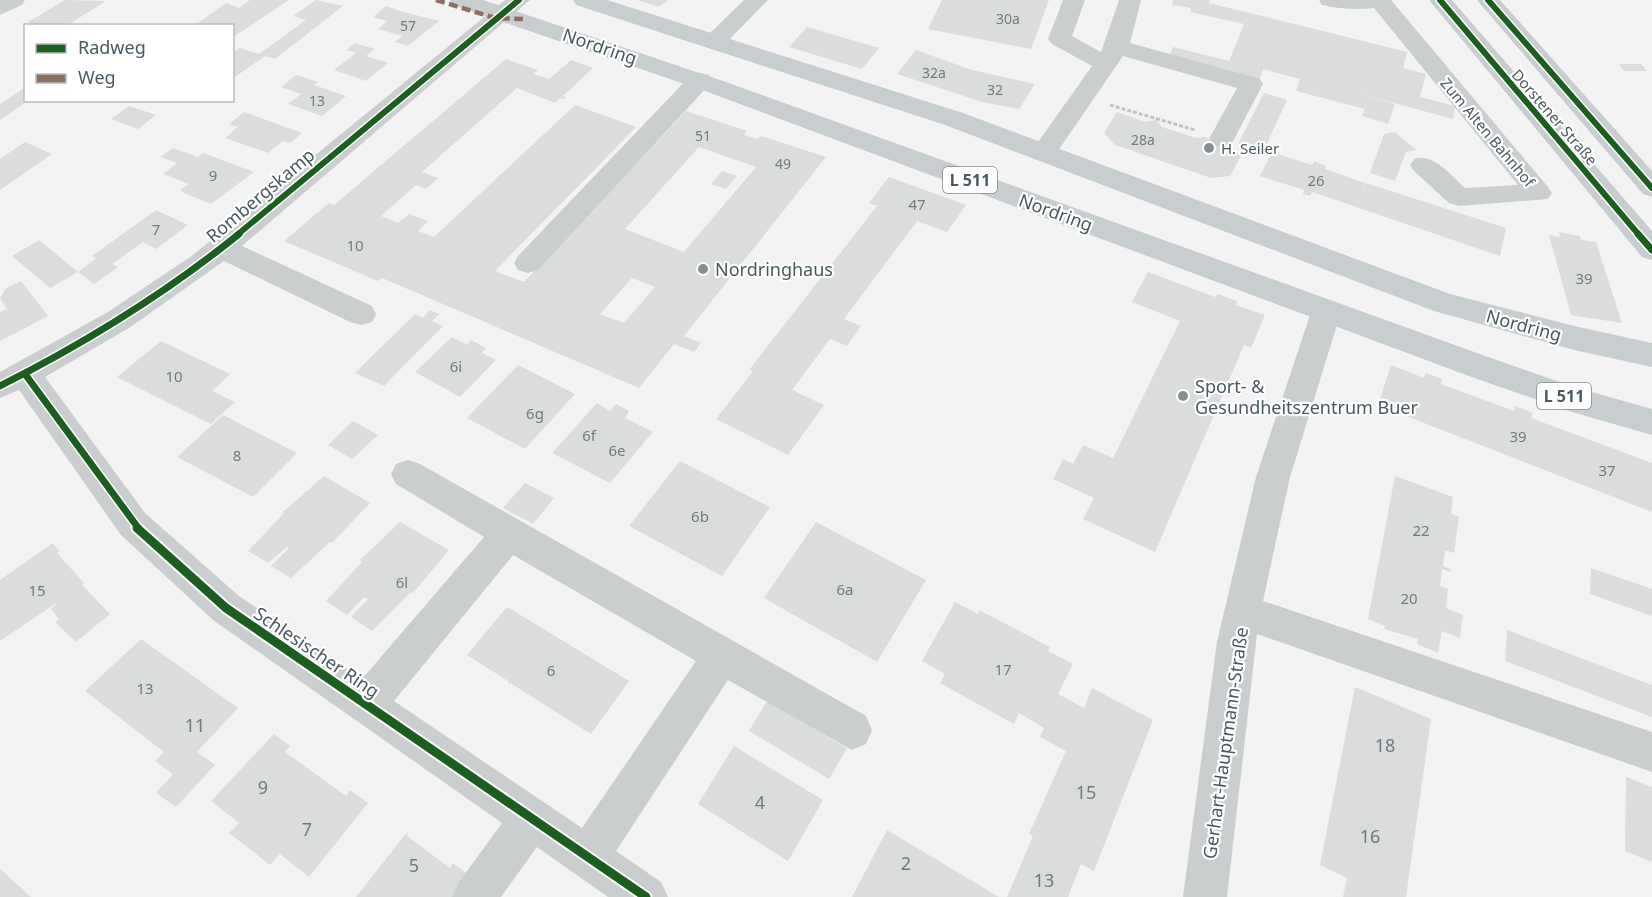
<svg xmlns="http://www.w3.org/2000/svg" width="1652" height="897" font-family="'Noto Sans',sans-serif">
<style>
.building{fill:#dbdcdc;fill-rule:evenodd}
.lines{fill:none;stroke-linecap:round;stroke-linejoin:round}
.path{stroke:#bac6c1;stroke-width:3;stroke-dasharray:4 2;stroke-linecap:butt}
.minor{fill:#cacecf;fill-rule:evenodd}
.major{fill:#c8cdcf;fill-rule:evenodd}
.quiet{stroke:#8d6e63;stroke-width:4.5;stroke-dasharray:9 4.5;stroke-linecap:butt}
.cycleway-far2-casing{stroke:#fff;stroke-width:9}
.cycleway-far1-casing{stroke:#fff;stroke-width:10}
.cycleway-casing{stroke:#fff;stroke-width:13}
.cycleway-far2{stroke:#1b5e20;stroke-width:6}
.cycleway-far1{stroke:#1b5e20;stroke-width:7}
.cycleway{stroke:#1b5e20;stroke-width:9}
.poi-dot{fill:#858f93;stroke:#fff;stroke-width:2}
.labels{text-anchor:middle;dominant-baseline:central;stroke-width:4.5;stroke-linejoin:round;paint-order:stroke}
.far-number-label{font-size:14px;fill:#6e7a80}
.far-street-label{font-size:15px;fill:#495960;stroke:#fff}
.far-poi-label{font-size:15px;fill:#495960;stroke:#fff;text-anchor:start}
.number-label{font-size:15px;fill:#6e7a80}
.shield{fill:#fff;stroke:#808b90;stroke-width:1.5}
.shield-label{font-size:16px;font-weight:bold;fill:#495960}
.street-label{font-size:18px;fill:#495960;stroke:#fff}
.poi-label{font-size:18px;fill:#495960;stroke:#fff;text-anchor:start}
.near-number-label{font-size:18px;fill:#6e7a80}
</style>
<rect width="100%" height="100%" fill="#f4f3f3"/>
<path class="building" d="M65,0l41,1 -40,25h-28l-10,-4z
M250,0h39l-57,38v-12h-38l32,-23 13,5z
M316,0l27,6 -68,53 -10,-3 -33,23v-26l8,-5 19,6 47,-34 -13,-4z
M637,0h31l-9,7z
M942,0h107l-18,49 -103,-20z
M1173,0h37l-1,3 198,49 -4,16 23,6 -6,23 35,9 -2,13 -99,-27 41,12 -7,20 -26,-8 3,-7 -69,-18 4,-12 -37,-10 -4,12 -91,-23 5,-11 56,14 15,-37 -54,-12 1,-4 -19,-3z
M386,6l14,5 39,10 -31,25 -13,-4 7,-6 -24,-7 9,-8 -14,-4z
M807,27l72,21 -17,21 -73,-22z
M355,43l20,6 -9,7 22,7 -22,18 -32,-11 22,-17 -10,-3z
M916,50l56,20 63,14 -16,25 -37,-7 -85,-28z
M506,59l32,11 -5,4 16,5 22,-19 22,8 -30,28 3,1 -2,2 -4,-1 -5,5 -38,-15 -95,84 16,6 -12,11 -10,-4 -35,31 17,7 11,-9 19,7 -10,10 16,6 141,-132 61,22 -141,144 29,11 162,-171 61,20 -3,4 14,4 3,-3 65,21 -142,179 17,7 -7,9 -20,-8 -35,44 -257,-110 -4,3 -94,-40 45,-38 5,2zM699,147l57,20 -72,85 -59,-23zM632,278l23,9 -31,36 -24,-9z
M1619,64h22l6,7h-23z
M296,75l22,7 -4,3 32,11 -24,20 -34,-12 13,-10 -20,-7z
M26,87v13h3l-29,20v-16z
M1264,93l23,7 -24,52 -25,-8z
M129,106l27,9 -18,14 -27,-10z
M244,112l58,21 -12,10 -7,-2 -15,12 -43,-15 13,-11 -9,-3z
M1117,112l29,10 10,-2 6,7 34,11 10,-1 6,6 30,11 -12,22 -19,2 -96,-33 -11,-12z
M1395,132l21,18 -10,2 -11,29 -25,-8 14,-39z
M25,142l27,12 -52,36v-31z
M173,148l25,9 5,-4 51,19 -43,32 -29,-12 -1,-3 8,-5 -26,-10 14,-11 -17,-6z
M1272,152l40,13 2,-4 12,5 -1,3 40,14 -3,10 4,-10 140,45 -6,28 -188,-64 -2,4 -7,-2 1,-4 -44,-14z
M722,171l15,5 -11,13 -15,-5z
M889,177l77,28 -19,27 -30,-11 -73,98 17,7 -14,20 -17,-7 -38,51 32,15 -36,50 -72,-36 37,-48 -4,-1 128,-164 -8,-3z
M156,210l32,15 -32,24 -13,-7 -31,22 6,3 -24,17 -16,-12 18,-14 -4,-2z
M1559,232l21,4 1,4 15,2 26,81 -51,-8 -22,-80 11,2z
M39,240l39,32 -28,16 -38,-32z
M1148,272l67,25 3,-3 19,7 -1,4 29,10 -14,33 -7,-3 -89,207 -72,-33 11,-21 -41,-19 10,-20 10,5 10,-19 30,13 67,-137 -48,-19z
M21,281l27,35 -48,25v-29l7,-3 -7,-11 6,-10z
M430,310l9,4 -7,7 11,5 -59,60 -29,-13 60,-59 8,4z
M452,337l15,8 4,-5 15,8 -4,5 14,7 -36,37 -45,-25z
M161,341l69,33 -18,17 23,11 -24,22 -94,-47z
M518,365l57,29 -50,55 -58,-31z
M1391,365l33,13 2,-5 16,6 -1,5 73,27 1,-5 18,7 -2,5 121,45v49l-274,-107z
M597,403l13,8 6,-7 13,7 -4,7 28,14 -43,51 -58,-30z
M223,415l74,38 -44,44 -76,-40z
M353,421l25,14 -26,24 -24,-14z
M680,461l90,46 -48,69 -93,-50z
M324,476l46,27 -38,40 -2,-1 -39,36 -20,-12 18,-18 -2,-1 -19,16 -20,-12 36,-38 -1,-1z
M1395,476l58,21 -2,17 8,3 -5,36 -9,-3 -2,16 8,3 -1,3 -8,-3 -2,17 8,3 -2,19 17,7 -3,23 -18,-7 -4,22 -21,-9 1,-5 -34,-10 1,-3 -17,-7z
M525,483l29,15 -21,26 -30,-16z
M400,522l49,28 -36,43 -2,-1 -39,39 -21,-14 17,-18 -4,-2 -17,18 -21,-14 36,-39 -2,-2z
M816,522l110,58 -49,82 -113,-64z
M53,543l7,9 -3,1 27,30 -2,2 28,29 -34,28 -21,-20 4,-3 -8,-10 7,-7 -58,39v-61z
M1591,568l61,21v27l-62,-22z
M955,602l23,12 1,-4 71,37 -2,4 25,13 -15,30 26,14 8,-20 61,32 -59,151 -13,-7 -13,33h-61l26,-61 -4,-2 37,-83 -26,-14 4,-9 -25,-15 -5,11 -74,-41 5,-9 -23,-13z
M507,607l122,74 -38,53 -81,-51 -1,2 -1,-4 -41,-26z
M1507,630l145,55v32l-147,-56z
M141,639l97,69 -41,44 18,13 -39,42 -20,-14 17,-19 -18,-13 9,-9 -79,-61z
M1355,687l76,32 -25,178h-63l4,-19 -27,-13z
M767,701l80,47 -18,31 -80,-48z
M274,734l16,12 -5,6 61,44 4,-6 18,13 -59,74 -29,-23 -10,11 -41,-32 10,-10 -28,-22z
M734,746l89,54 -35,61 -90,-57z
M1626,777l26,10v75l-27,-11z
M887,830l112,67h-147z
M408,831l-1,5 43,32 3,-5 17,13 -14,21h-100z
M0,869l31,28h-31z"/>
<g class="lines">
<path class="path" d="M1110,105l85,25"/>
<path class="minor" d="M0,0h25l-3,5 -22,10z
M505,0h25l-288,246 130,60 4,8 -4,8 -11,3 -11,-3 -126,-61 -95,67 -84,49 100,136 94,83 123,83 122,-142 -88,-53 -5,-10 5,-10 12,-4 12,4 446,252 6,14 -6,14 -14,6 -124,-70 -112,171 45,31 7,15h-60l-71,-50 -36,50h-49l7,-15 43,-59 -289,-203 -92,-85 -102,-145 -19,8v-26l108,-60 85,-57zM513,555l183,106 -114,167 -188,-127z
M744,0h24l-45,46h-16l-4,-5 4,-5z
M1063,0h22l-13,36 29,16 18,-52h22l-11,43 130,36 3,5 -32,61 -9,2 -9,-2 -4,-6 28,-51 -114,-32 -70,102 -9,2 -9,-2 -4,-6 61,-86 -40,-22 -4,-5z
M1319,0h72l157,187 4,6 -4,6 -89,7 -10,-3 -35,-32 -4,-6 4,-6c21,-6 36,16 51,29l53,-3 -144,-177c-18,2 -34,1 -52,-3z
M700,73l9,2 3,5 -3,5 -171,185 -10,3 -10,-3 -4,-7 4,-7 173,-181z
M1326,301l11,3 4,8 -51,165 -27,124 389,131v40l-395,-138 -30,263h-44l34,-255 39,-165 55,-165 4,-8z"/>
<path class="major" d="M450,0h33l240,81 765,276 86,30 78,22v26l-80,-23 -106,-37 -761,-284 -252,-86z
M573,0h34l356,113 487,181 124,32 78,17v24l-78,-17 -140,-39 -489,-186 -369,-120z
M1429,0h23l200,231v29l-10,-3z
M1477,0h23l152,171v26l-9,-3z"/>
<path class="quiet" d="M436,0l59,18 28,1"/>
<g class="cycleway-far2-casing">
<path id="cycleway-far2" d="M1440,0l199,235
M1488,0l164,188
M237,235l282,-235"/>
</g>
<g class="cycleway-far1-casing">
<path id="cycleway-far1" d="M1638,234l14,16
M25,374l114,155
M0,386c85,-43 165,-92 239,-152"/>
</g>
<g class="cycleway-casing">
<path id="cycleway" d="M137,528l89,80 420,289"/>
</g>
<use href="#cycleway-far2" class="cycleway-far2"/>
<use href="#cycleway-far1" class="cycleway-far1"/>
<use href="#cycleway" class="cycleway"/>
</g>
<g class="poi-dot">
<circle cx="1209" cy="148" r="6"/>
<circle cx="703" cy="269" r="6"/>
<circle cx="1183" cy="396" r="6"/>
</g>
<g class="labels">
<g class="far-number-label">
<text x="1008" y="18">30a</text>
<text x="408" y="25">57</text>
<text x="934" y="72">32a</text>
<text x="995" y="89">32</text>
<text x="317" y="100">13</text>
<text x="703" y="135">51</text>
<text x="1143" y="139">28a</text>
<text x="783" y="163">49</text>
</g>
<g class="far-street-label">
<text transform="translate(1555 117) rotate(49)">Dorstener Straße</text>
<text transform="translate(1488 132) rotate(50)">Zum Alten Bahnhof</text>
</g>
<g class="far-poi-label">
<text x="1221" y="148">H. Seiler</text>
</g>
<g class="number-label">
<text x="213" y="175">9</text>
<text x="1316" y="180">26</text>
<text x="917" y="204">47</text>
<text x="156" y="229">7</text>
<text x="355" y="245">10</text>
<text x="1584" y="278">39</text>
<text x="456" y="366">6i</text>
<text x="174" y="376">10</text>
<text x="535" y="413">6g</text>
<text x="589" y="435">6f</text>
<text x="1518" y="436">39</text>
<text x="617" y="450">6e</text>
<text x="237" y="455">8</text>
<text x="1607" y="470">37</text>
<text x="700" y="516">6b</text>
<text x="1421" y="530">22</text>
<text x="402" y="582">6l</text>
<text x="845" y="589">6a</text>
<text x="37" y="590">15</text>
<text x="1409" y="598">20</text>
<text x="1003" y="669">17</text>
<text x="551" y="670">6</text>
<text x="145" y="688">13</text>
</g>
<g class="shield">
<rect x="943" y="167" width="54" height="26" rx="4.5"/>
<rect x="1537" y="383" width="54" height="26" rx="4.5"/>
</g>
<g class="shield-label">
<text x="970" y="180">L 511</text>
<text x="1564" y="396">L 511</text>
</g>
<g class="street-label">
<text transform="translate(600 46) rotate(19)">Nordring</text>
<text transform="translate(260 195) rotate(-40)">Rombergskamp</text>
<text transform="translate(1056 212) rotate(20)">Nordring</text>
<text transform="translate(1524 325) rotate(15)">Nordring</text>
<text transform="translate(317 652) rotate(34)">Schlesischer Ring</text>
<text transform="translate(1225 743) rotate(-82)">Gerhart-Hauptmann-Straße</text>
</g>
<g class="poi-label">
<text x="715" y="269">Nordringhaus</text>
<text x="1195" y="386">Sport- &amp;<tspan x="1195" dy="21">Gesundheitszentrum Buer</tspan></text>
</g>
<g class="near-number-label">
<text x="195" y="725">11</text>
<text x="1385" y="745">18</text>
<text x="263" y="787">9</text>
<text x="1086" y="792">15</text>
<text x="760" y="802">4</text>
<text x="307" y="829">7</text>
<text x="1370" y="836">16</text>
<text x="906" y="863">2</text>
<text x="414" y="865">5</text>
<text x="1044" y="880">13</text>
</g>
</g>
<rect x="24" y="24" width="210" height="78" fill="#ffffff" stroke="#b6bdbf" stroke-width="1.5"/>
<rect x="36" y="44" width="30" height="9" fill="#1b5e20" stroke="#b6bdbf" stroke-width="1.5"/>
<text x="78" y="54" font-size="18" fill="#495960">Radweg</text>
<rect x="36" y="74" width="30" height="9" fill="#8d6e63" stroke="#b6bdbf" stroke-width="1.5"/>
<text x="78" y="84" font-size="18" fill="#495960">Weg</text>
</svg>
